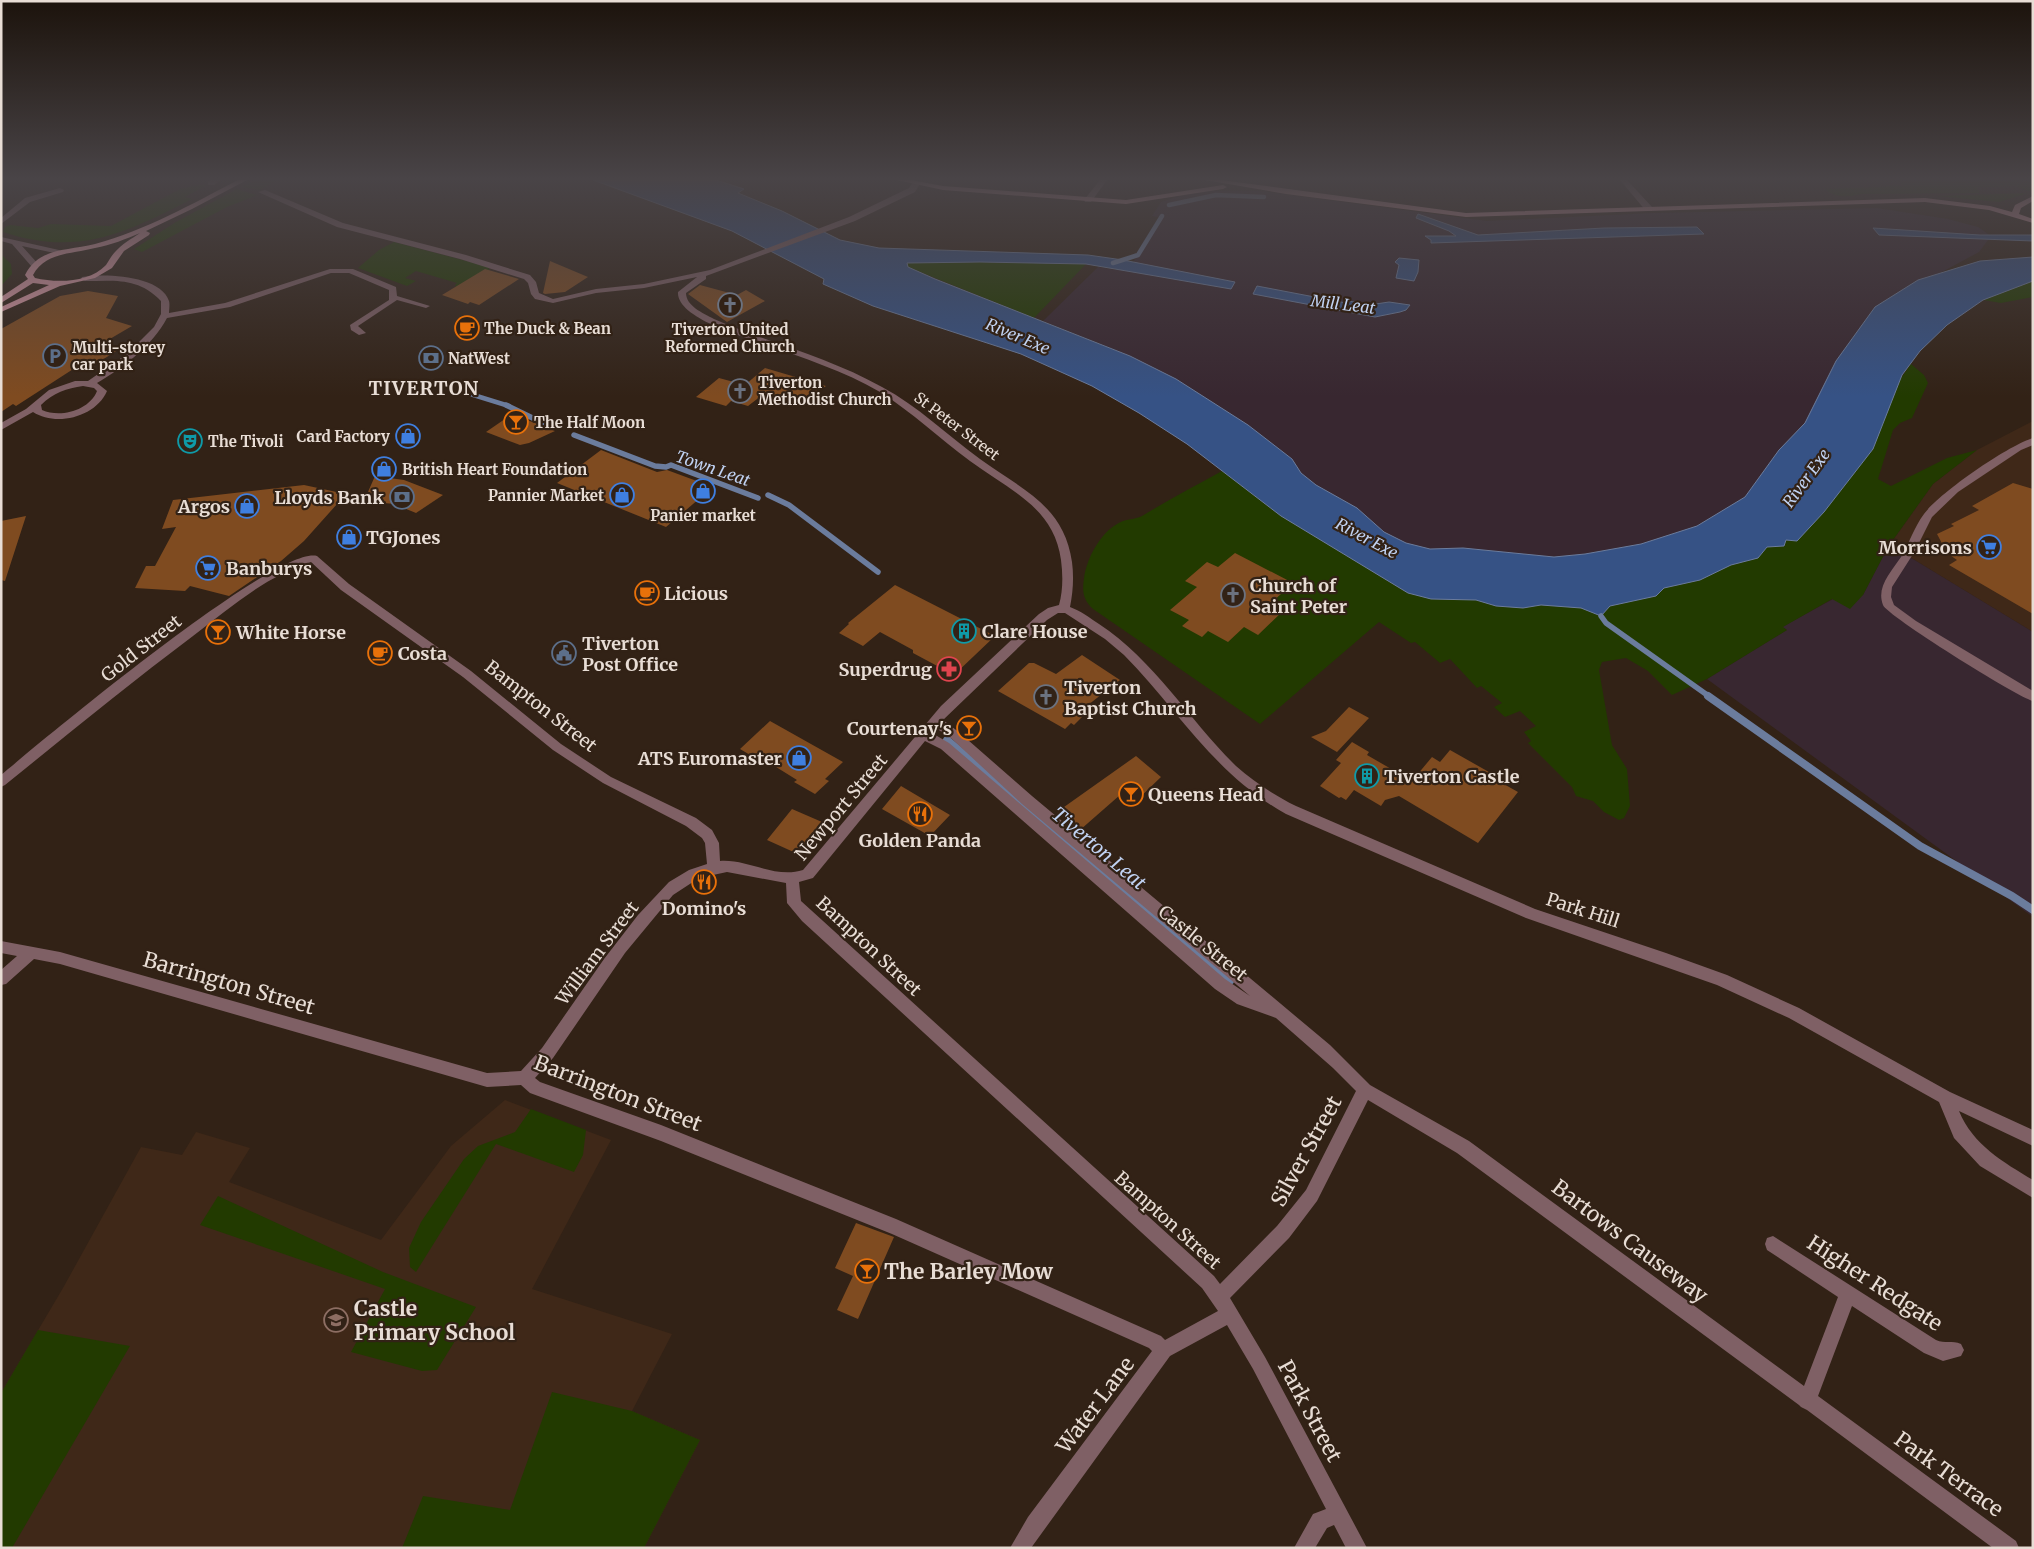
<svg xmlns="http://www.w3.org/2000/svg" width="2034" height="1549" font-family="Merriweather,serif">
<style>
.built{fill:#3f2818}
.industrial{fill:#382730}
.green{fill:#223a00}
.water{fill:#365285;stroke:#6b7c9d}
.lines{fill:none;stroke-linecap:round;stroke-linejoin:round}
.stream-far2{stroke:#6b7c9d;stroke-width:4.5}
.stream-far1{stroke:#6b7c9d;stroke-width:5.5}
.stream{stroke:#6b7c9d;stroke-width:8}
.building{fill:#7f4b20}
.minor{fill:#7f6065;fill-rule:evenodd}
.major{fill:#d999a4;fill-rule:evenodd}
.labels{text-anchor:middle;dominant-baseline:central;stroke-width:4.5;stroke-linejoin:round;paint-order:stroke}
.far-poi-label{font-size:15px;font-weight:bold;fill:#e8ddd5;stroke:#322216;text-anchor:start}
.far-street-label{font-size:15px;fill:#e8ddd5;stroke:#322216}
.far-water-label{font-size:16px;font-style:italic;fill:#c0d2f2;stroke:#322216}
.poi-label{font-size:18px;font-weight:bold;fill:#e8ddd5;stroke:#322216;text-anchor:start}
.street-label{font-size:18px;fill:#e8ddd5;stroke:#322216}
.far-district-label{font-size:19px;font-weight:bold;letter-spacing:1px;fill:#e8ddd5;stroke:#322216}
.water-label{font-size:19px;font-style:italic;fill:#c0d2f2;stroke:#322216}
.near-street-label{font-size:21px;fill:#e8ddd5;stroke:#322216}
.near-poi-label{font-size:21px;font-weight:bold;fill:#e8ddd5;stroke:#322216;text-anchor:start}
</style>
<rect width="100%" height="100%" fill="#322216"/>
<path class="built" d="M2033,421v211l-120,-73 -25,-12 45,-63 44,-34z
M505,1100l106,40 -79,149 140,45 -40,77 68,29 -56,108h-643v-155l62,-105 78,-141 41,8 14,-23 54,16 -21,34 152,58 70,-94z"/>
<path class="industrial" d="M1210,191h51l226,30 166,-8 224,-5 71,11 30,8 13,9 -12,16 -39,21 -22,7 -43,27 -39,54 -31,62 -26,27 -34,47 -48,29 -56,18 -56,10 -31,3 -91,-9 -33,1 -24,-6 -22,-11 -27,-24 -41,-23 -15,-12 -9,-14 -44,-34 -72,-46 -46,-23 -87,-35 55,-54 19,3 15,-6 30,-46 -10,-2 9,-14 22,-7z
M1888,547l25,12 120,73v285l-326,-238 80,-49 -5,-3 51,-28 30,-4z"/>
<path class="green" d="M255,180h23l-18,10 -18,-3z
M1900,180h133v11h-5l-12,-5 -39,1 3,6 -119,1c-15,3 -24,5 -36,-5l77,-3z
M198,185h9l-22,12 7,2c-66,34 -114,58 -189,33l2,-5 5,-2 28,3 13,-4 60,2 69,-37z
M237,189l20,6 -30,12 -85,45 -8,-3 42,-27z
M2028,193l-29,9 -63,-6z
M394,242l95,25v4l-33,16 -1,-2 2,-2 -41,-12 -11,7 11,3 -9,5 -49,-18 21,-18z
M1,254l10,10 1,10 -11,12z
M980,262l106,2 -52,54 -126,-51 -2,-4z
M2033,281v16l-32,6 -18,-3z
M1911,364l13,11 4,8 -16,35 -12,5 -7,7 -15,49 13,7 56,-28 30,-8 -44,34 -45,63 -25,48 -13,14 -18,-10 -49,28 4,3 -80,49 -35,16 -24,-24 -22,-13 -24,4 -3,8 13,75 15,24 3,37 -6,12 -5,2 -15,-8 -11,-11 -17,-5 -4,-9 -44,-44 3,-2 -7,-9 12,-6 -16,-15 -15,6 -11,-10 8,-4 -21,-17 -4,2 -27,-29 -10,4 -25,-21 -4,1 -32,-21 -119,102 -167,-115c-10,-9 -11,-18 -9,-31 3,-21 18,-49 39,-57 7,-2 13,-2 19,-5 26,-16 53,-30 80,-45l59,45 127,77 23,6 45,1 20,6 27,2 18,-3 40,3 20,8 9,-10 46,-10 8,-8 36,-8 31,-15 27,-7 9,-11 17,-1 2,-6z
M531,1109l55,21 -3,25 -9,17 -78,-28 -80,128 -6,-5 -1,-19 12,-26 43,-63 14,-13 37,-14z
M218,1196l165,76 93,35 -39,63 -15,1 -71,-19 34,-63 -185,-64z
M38,1330l92,16 -118,202h-11v-155z
M552,1392l80,19 68,29 -56,108h-242l21,-52 87,14z"/>
<path class="water" d="M593,180h123l28,9 -6,4 44,18 58,29 39,8 209,7 35,5 112,22 -4,7 -145,-25 -106,-2 -73,1 1,4 27,12 195,77 46,23 72,46 44,34 9,14 15,12 41,23 27,24 22,11 24,6 33,-1 91,9 31,-3 56,-10 56,-18 48,-29 34,-47 26,-27 31,-62 39,-54 43,-27 62,-19 53,-4v24l-50,19 -36,25 -27,26 -18,24 -29,74 -49,63 -27,29 -11,-1 -2,6 -17,1 -9,11 -27,7 -31,15 -36,8 -8,8 -46,10 -9,10 -20,-8 -40,-3 -18,3 -27,-2 -20,-6 -45,-1 -23,-6 -127,-77 -94,-72 -48,-31 -47,-27 -71,-32 -148,-48 -50,-22 1,-5 -92,-48z
M1418,214l60,21 126,-7 93,-1 7,7 -273,9v-3l-6,-4h31l-7,-5 -33,-13z
M1873,228l107,7h53v6l-154,-6z
M1399,258l20,2 -1,12 -4,9 -18,-3 3,-13 -4,-3z
M1257,286l89,17 3,-2 20,4 20,-3 21,3 -4,5 -6,2 -25,5 -122,-23z"/>
<g class="lines">
<path class="stream-far2" d="M1169,205l47,-10 48,2
M1113,263l25,-8 24,-39
M467,393l42,13"/>
<path class="stream-far1" d="M506,405l45,22
M574,435l81,31 11,1 5,-2 87,33
M768,495l21,10 89,67
M1601,616l5,7 104,74"/>
<path class="stream" d="M1708,696l212,150 92,50 21,14
M947,740l283,241"/>
</g>
<path class="building" d="M550,261l38,16 -23,15 -20,2 -2,-1z
M485,269l34,10 -40,26 -9,-3 -2,2 -26,-9z
M700,285l37,10 9,-5 19,11 -38,21 -39,-28z
M88,291l30,5 -12,22 26,8 -29,17 18,5 -30,19 -10,-3 -65,42 -3,-2 -12,8v-83l59,-33z
M765,368l61,18 -28,20 -26,-11 -4,3 -7,-2 -13,10 -17,-5 -5,5 -30,-9 23,-19 26,7z
M512,414l43,17 -26,12 -9,2 -34,-13z
M601,450l56,22 10,-2 46,17 -47,40 -109,-44z
M375,476l29,4 39,15 -27,18 -22,-9 -30,-3z
M2013,483l20,6v125l-84,-49 8,-5 -10,-7 -10,-19 17,-8 -3,-2 28,-14 -7,-4z
M304,485l42,9 -42,47 -23,20 -52,35 -39,-10 -5,5 -50,-3 11,-22h9l21,-39 -14,2 11,-29z
M26,516l-21,65 -4,-1v-59z
M1235,553l58,30 -22,20 13,7 -26,25 -14,-8 -16,15 -20,-11 -6,6 -20,-11 7,-6 -19,-10 27,-23 -12,-6 22,-19 11,5z
M895,585l100,51 -41,39 -41,-22v-3l-33,-18 -17,14 -24,-13 10,-9 -1,-1z
M1082,655l38,25 -32,25 4,2 -18,18 -3,-2 -6,6 -67,-38 31,-28h5l22,11z
M1349,707l20,11 -32,34 -26,-15 15,-6z
M770,721l73,41 -18,17 4,2 -14,13 -21,-12 3,-2 -37,-23 -3,2 -17,-10z
M1352,742l17,10 -2,3 45,26 20,-24 8,5 10,-12 46,26 -3,2 25,14 -40,51 -79,-47 -14,4 -4,6 -27,-16 -8,10 -5,-3 -2,1 -19,-12 21,-23 -5,-3z
M1136,756l25,21 -28,27 -13,-9 -40,35 -23,-18z
M901,786l49,29 -20,21 -48,-27z
M792,809l30,13 -24,32 -31,-14z
M856,1223l38,14 -36,82 -21,-9 16,-34 -18,-8z"/>
<g class="lines">
<path class="minor" d="M212,180h9l-7,5h-6v-4z
M1100,180h7l-16,22h-6l-1,-2z
M1620,180h7l25,27v4h-6z
M913,182l7,2 -5,8 -60,29 -149,55v3l-20,14c0,13 17,20 28,26 55,24 115,38 168,68 36,19 65,48 98,72 41,30 84,46 92,103 2,15 1,30 -2,45 11,4 20,11 29,17 56,37 90,96 137,142 18,16 38,29 60,40l239,103 131,44 61,22 72,33 151,84 83,38v16l-74,-35c14,34 44,51 74,69v18l-53,-32 -26,-28 -15,-36 -150,-84 -72,-33 -191,-67 -240,-104c-72,-40 -106,-102 -162,-159l-19,-16 -40,-26h-7l-11,7 -104,100 17,13 72,63 298,249 40,40 99,56 335,245 34,-89 -71,-47 -2,-6 2,-6 6,-2 163,104c9,4 16,0 25,4l3,6 -3,6 -18,5 -19,-8 -72,-47 -34,90 198,145 3,7h-26l-186,-138 -6,-3 -2,-2 -342,-252 -89,-53 -51,101 -28,37 -59,60 35,59 102,191h-21l-12,-23 -7,3 -12,20h-21l19,-34 13,-5 -73,-140 -26,-44 -57,31 -139,192h-21l18,-31 124,-166 -3,-3 -257,-114 -231,-93 -131,-48 -9,-8 -34,2 -427,-123 -26,-5 -28,25 -5,1v-15l16,-14 -16,-3v-12l59,11 427,121 34,-2 21,-23 62,-89 34,-44 31,-33 20,-12 18,-6 -2,-21 -3,-5 -16,-12 -83,-43 -50,-33 -90,-73 -122,-87 -30,-28c-45,14 -81,46 -118,74 -64,48 -126,99 -188,149l-4,2v-12c42,-35 275,-230 316,-219l32,28 122,87 90,73 50,33 85,41 16,12 7,13 1,18c28,-2 55,18 83,9l138,-164 98,-92 9,-6 11,-3c4,-14 4,-30 2,-45 -7,-53 -52,-70 -91,-99 -30,-22 -58,-49 -90,-69 -36,-21 -77,-34 -115,-48 -21,-7 -89,-26 -87,-52l19,-15 -53,11 -48,5 -43,10 -18,-4 -4,-5 -3,-11 -4,-4 -64,-20 -123,-32 -79,-35 7,-2 78,33 123,32 64,20 6,7 3,11 14,6 43,-10 48,-5 66,-14 139,-53 60,-29zM936,728l16,11 70,65 228,192 -25,-17 -276,-236 -17,-10zM925,741l16,8 274,240 22,15 39,14 57,50 23,23 -50,99 -29,36 -57,58 -6,-8 -413,-375 -2,-19 14,-4zM727,872l59,11 1,20 15,18 400,367 16,23 -53,29 -4,-4 -265,-117 -235,-94 -121,-43 -5,-4 18,-20 72,-105 48,-58 26,-17z
M60,188l4,2 -1,2 -33,10 -29,22v-6l24,-20z
M1,237l58,13 4,2 -4,2 -37,-8 17,19 -4,2h-3l-20,-23 -11,-3z
M330,269h23l43,18 1,9 33,10 -4,2 -29,-8 -39,26 8,7 -7,2 -8,-5 -1,-5 39,-25v-10l-40,-17h-18l-101,34 -63,11c-15,28 -43,49 -70,65l10,8c-11,26 -51,36 -74,21l-32,18v-7l25,-14 23,-19 26,-9h13l39,-27 27,-27 7,-13v-13c-23,-24 -46,-20 -76,-20l-4,-2 1,-2c21,-4 79,-2 87,24 1,3 0,9 0,12l56,-10zM83,386l11,2 3,3c-8,20 -37,27 -55,19l-1,-5c12,-12 26,-17 42,-19z
M2033,438v7l-12,5 -63,42 -26,25 -17,34 -23,36 -1,10 3,8 22,16 117,70v10c-16,-4 -147,-86 -150,-96 -7,-18 8,-33 18,-48 8,-13 13,-30 23,-43 15,-21 85,-69 109,-76z"/>
<path class="major" d="M238,180h9l-55,29 -46,22 4,2 -1,2 -25,16 -12,17 -17,10 -35,8 -59,26v-5l48,-22 -16,-2 -32,20v-6l27,-18 -3,-4c14,-28 43,-24 70,-31 51,-14 97,-40 143,-64zM140,233c-9,6 -18,11 -25,19 -4,4 -6,9 -9,13 -17,18 -49,18 -71,13l-2,-3c12,-23 40,-21 62,-27 16,-3 31,-9 45,-15z
M897,180h14l32,6 183,14 97,-15 4,2 -4,2 -97,15 -183,-14z
M1205,180h16l245,33 459,-15 65,8 22,6 3,-7 18,-9v5l-12,7 -2,6 14,5v4l-44,-13 -64,-8 -459,15 -180,-23z"/>
</g>
<linearGradient id="sky" x2="0" y2="1"><stop stop-color="#1c130c"/><stop offset="0.45" stop-color="#494447"/><stop offset="1" stop-color="#494447" stop-opacity="0"/></linearGradient>
<rect width="2034" height="397" fill="url(#sky)"/>
<defs>
<g id="church-ring" transform="scale(1.25)"><circle r="9.5" fill="#322216" stroke="#6b7280" stroke-width="1.5"/><path d="M-1.2-6h2.4v3.5h3.3v2.4h-3.3V6h-2.4V-.1h-3.3v-2.4h3.3Z" fill="#6b7280"/></g>
<g id="cafe-ring" transform="scale(1.25)"><circle r="9.5" fill="#322216" stroke="#e8710a" stroke-width="1.5"/><path d="M-5.5-4.5H6V0H3Q3 3.5 0 3.5H-2.5Q-5.5 3.5-5.5 0ZM3-3.2v2h1.7v-2ZM-6 4.5H4V6H-6Z" fill="#e8710a"/></g>
<g id="parking-ring" transform="scale(1.25)"><circle r="9.5" fill="#322216" stroke="#5c6f8a" stroke-width="1.5"/><path d="M-3.5-5.5H1a3.5 3.5 0 0 1 0 7H-1V5.5H-3.5ZM-1-3.4V-.6H.8a1.4 1.4 0 0 0 0-2.8Z" fill="#5c6f8a"/></g>
<g id="bank-ring" transform="scale(1.25)"><circle r="9.5" fill="#322216" stroke="#5c6f8a" stroke-width="1.5"/><path d="M-6-4H6V4H-6ZM0-2.3a2.3 2.3 0 1 0 0 4.6a2.3 2.3 0 1 0 0-4.6Z" fill="#5c6f8a"/></g>
<g id="bar-ring" transform="scale(1.25)"><circle r="9.5" fill="#322216" stroke="#e8710a" stroke-width="1.5"/><path d="M-6-5H6L.8 .8V4.5H3.5V6h-7V4.5H-.8V.8Z" fill="#e8710a"/></g>
<g id="shop-ring" transform="scale(1.25)"><circle r="9.5" fill="#322216" stroke="#3f7fe0" stroke-width="1.5"/><path d="M-5-2.5h2.3a2.7 3.5 0 0 1 5.4 0H5L5.5 6h-11ZM-1.5-2.5h3a1.5 2.3 0 0 0-3 0Z" fill="#3f7fe0"/></g>
<g id="theatre-ring" transform="scale(1.25)"><circle r="9.5" fill="#322216" stroke="#0f9aa8" stroke-width="1.5"/><path d="M-5-5.5Q0-4 5-5.5V0Q5 5 0 6Q-5 5-5 0ZM-3.3-2.5H-1v1.5H-3.3ZM1-2.5H3.3v1.5H1ZM-2.8 1Q0 5.5 2.8 1Z" fill="#0f9aa8"/></g>
<g id="supermarket-ring" transform="scale(1.25)"><circle r="9.5" fill="#322216" stroke="#3f7fe0" stroke-width="1.5"/><path d="M-6-5.5h2.5l.6 2H6L4.5 2H-2.5L-4.4-4H-6ZM-1.5 3.2a1.3 1.3 0 1 0 .1 0ZM3 3.2a1.3 1.3 0 1 0 .1 0Z" fill="#3f7fe0"/></g>
<g id="building-ring" transform="scale(1.25)"><circle r="9.5" fill="#322216" stroke="#0f9aa8" stroke-width="1.5"/><path d="M-4-6H4V6H1V3H-1V6H-4ZM-2.5-4.3h1.7v1.8h-1.7ZM.8-4.3h1.7v1.8H.8ZM-2.5-1h1.7V.8h-1.7ZM.8-1h1.7V.8H.8Z" fill="#0f9aa8"/></g>
<g id="civic-ring" transform="scale(1.25)"><circle r="9.5" fill="#322216" stroke="#5c6f8a" stroke-width="1.5"/><path d="M-.6-6.5H3V-4.5H.6V-3L4-1V1h2V6H-6V1h2V-1L-.6-3ZM-1.2 2.5V6h2.4V2.5Z" fill="#5c6f8a"/></g>
<g id="pharmacy-ring" transform="scale(1.25)"><circle r="9.5" fill="#322216" stroke="#e0444e" stroke-width="1.5"/><path d="M-2-6h4v4h4v4h-4v4h-4v-4h-4v-4h4Z" fill="#e0444e"/></g>
<g id="restaurant-ring" transform="scale(1.25)"><circle r="9.5" fill="#322216" stroke="#e8710a" stroke-width="1.5"/><path d="M-5-6h1v4h1v-4h1v4h1v-4h1v5L-1.5 .5V6h-2V.5L-5-1ZM5-6V6H3V1.5H1.5Q1.5-4 5-6Z" fill="#e8710a"/></g>
<g id="school-ring" transform="scale(1.25)"><circle r="9.5" fill="#322216" stroke="#8d6e63" stroke-width="1.5"/><path d="M0-5L7-2L0 1L-7-2ZM-4 1L0 2.5L4 1V4Q0 6-4 4Z" fill="#8d6e63"/></g>
</defs>
<g fill-rule="evenodd">
<use href="#church-ring" x="730" y="305"/>
<use href="#cafe-ring" x="467" y="328"/>
<use href="#parking-ring" x="55" y="356"/>
<use href="#bank-ring" x="431" y="358"/>
<use href="#church-ring" x="740" y="391"/>
<use href="#bar-ring" x="516" y="422"/>
<use href="#shop-ring" x="408" y="436"/>
<use href="#theatre-ring" x="190" y="441"/>
<use href="#shop-ring" x="384" y="469"/>
<use href="#shop-ring" x="703" y="491"/>
<use href="#shop-ring" x="622" y="495"/>
<use href="#bank-ring" x="402" y="497"/>
<use href="#shop-ring" x="247" y="506"/>
<use href="#shop-ring" x="349" y="537"/>
<use href="#supermarket-ring" x="1989" y="547"/>
<use href="#supermarket-ring" x="208" y="568"/>
<use href="#cafe-ring" x="647" y="593"/>
<use href="#church-ring" x="1233" y="595"/>
<use href="#building-ring" x="964" y="631"/>
<use href="#bar-ring" x="218" y="632"/>
<use href="#cafe-ring" x="380" y="653"/>
<use href="#civic-ring" x="564" y="653"/>
<use href="#pharmacy-ring" x="949" y="669"/>
<use href="#church-ring" x="1046" y="697"/>
<use href="#bar-ring" x="969" y="728"/>
<use href="#shop-ring" x="799" y="758"/>
<use href="#building-ring" x="1367" y="776"/>
<use href="#bar-ring" x="1131" y="794"/>
<use href="#restaurant-ring" x="920" y="814"/>
<use href="#restaurant-ring" x="704" y="882"/>
<use href="#bar-ring" x="867" y="1271"/>
<use href="#school-ring" x="336" y="1320"/>
</g>
<g class="labels">
<g class="far-poi-label">
<text x="484" y="328">The Duck &amp; Bean</text>
<text x="730" y="329" text-anchor="middle">Tiverton United<tspan x="730" dy="17">Reformed Church</tspan></text>
<text x="72" y="347">Multi-storey<tspan x="72" dy="17">car park</tspan></text>
<text x="448" y="358">NatWest</text>
<text x="758" y="382">Tiverton<tspan x="758" dy="17">Methodist Church</tspan></text>
<text x="534" y="422">The Half Moon</text>
<text x="390" y="436" text-anchor="end">Card Factory</text>
<text x="208" y="441">The Tivoli</text>
<text x="402" y="469">British Heart Foundation</text>
<text x="604" y="495" text-anchor="end">Pannier Market</text>
<text x="703" y="515" text-anchor="middle">Panier market</text>
</g>
<g class="far-street-label">
<text transform="translate(957 426) rotate(37)">St Peter Street</text>
</g>
<g class="far-water-label">
<text transform="translate(1343 304) rotate(7)">Mill Leat</text>
<text transform="translate(1018 336) rotate(23)">River Exe</text>
<text transform="translate(713 468) rotate(19)">Town Leat</text>
<text transform="translate(1806 478) rotate(-54)">River Exe</text>
<text transform="translate(1367 538) rotate(28)">River Exe</text>
</g>
<g class="poi-label">
<text x="384" y="497" text-anchor="end">Lloyds Bank</text>
<text x="230" y="506" text-anchor="end">Argos</text>
<text x="366" y="537">TGJones</text>
<text x="1972" y="547" text-anchor="end">Morrisons</text>
<text x="226" y="568">Banburys</text>
<text x="1250" y="585">Church of<tspan x="1250" dy="21">Saint Peter</tspan></text>
<text x="664" y="593">Licious</text>
<text x="982" y="631">Clare House</text>
<text x="236" y="632">White Horse</text>
<text x="582" y="643">Tiverton<tspan x="582" dy="21">Post Office</tspan></text>
<text x="398" y="653">Costa</text>
<text x="932" y="669" text-anchor="end">Superdrug</text>
<text x="1064" y="687">Tiverton<tspan x="1064" dy="21">Baptist Church</tspan></text>
<text x="952" y="728" text-anchor="end">Courtenay's</text>
<text x="782" y="758" text-anchor="end">ATS Euromaster</text>
<text x="1384" y="776">Tiverton Castle</text>
<text x="1148" y="794">Queens Head</text>
<text x="920" y="840" text-anchor="middle">Golden Panda</text>
<text x="704" y="908" text-anchor="middle">Domino's</text>
</g>
<g class="street-label">
<text transform="translate(141 648) rotate(-38)">Gold Street</text>
<text transform="translate(541 706) rotate(38)">Bampton Street</text>
<text transform="translate(841 807) rotate(-50)">Newport Street</text>
<text transform="translate(1583 910) rotate(18)">Park Hill</text>
<text transform="translate(1203 943) rotate(39)">Castle Street</text>
<text transform="translate(869 946) rotate(43)">Bampton Street</text>
<text transform="translate(597 953) rotate(-53)">William Street</text>
<text transform="translate(1168 1220) rotate(42)">Bampton Street</text>
</g>
<g class="far-district-label">
<text x="424" y="388">TIVERTON</text>
</g>
<g class="water-label">
<text transform="translate(1099 848) rotate(40)">Tiverton Leat</text>
</g>
<g class="near-street-label">
<text transform="translate(229 983) rotate(16)">Barrington Street</text>
<text transform="translate(618 1093) rotate(21)">Barrington Street</text>
<text transform="translate(1306 1151) rotate(-61)">Silver Street</text>
<text transform="translate(1630 1241) rotate(37)">Bartows Causeway</text>
<text transform="translate(1875 1283) rotate(33)">Higher Redgate</text>
<text transform="translate(1095 1405) rotate(-53)">Water Lane</text>
<text transform="translate(1310 1411) rotate(62)">Park Street</text>
<text transform="translate(1949 1474) rotate(36)">Park Terrace</text>
</g>
<g class="near-poi-label">
<text x="884" y="1271">The Barley Mow</text>
<text x="354" y="1308">Castle<tspan x="354" dy="24">Primary School</tspan></text>
</g>
</g>
<rect width="2034" height="1549" fill="none" stroke="#e8ddd5" stroke-width="5"/>
</svg>
